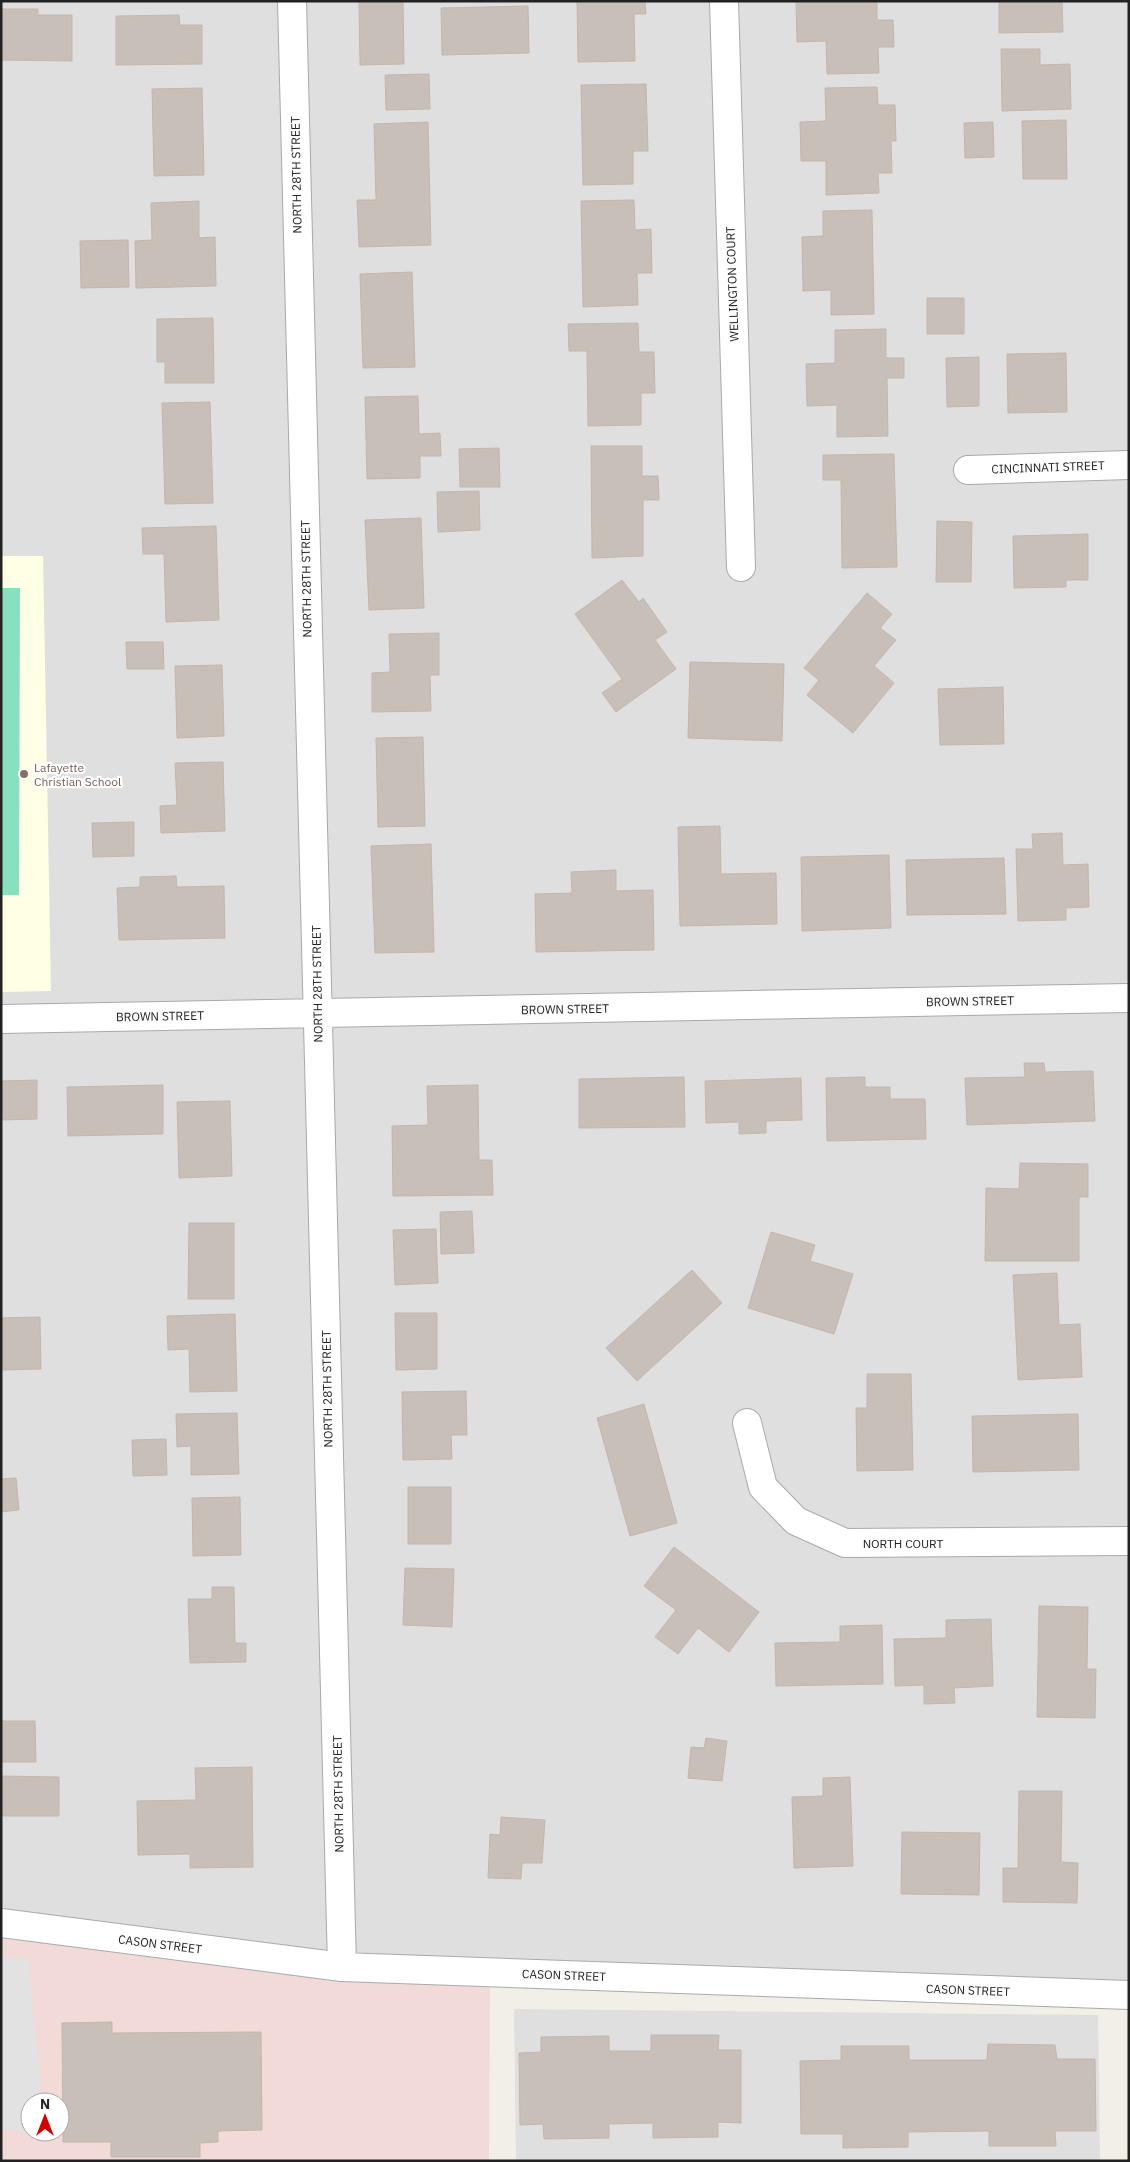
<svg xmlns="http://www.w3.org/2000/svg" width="1130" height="2162" font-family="'IBM Plex Sans',sans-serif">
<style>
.residential{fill:#e0dfdf}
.commercial{fill:#f2dad9;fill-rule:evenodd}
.education{fill:#ffffe5}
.pitch{fill:#88e0be}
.parking{fill:#e2e2e2}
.building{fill:#c7bfb8;stroke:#c4b6ab}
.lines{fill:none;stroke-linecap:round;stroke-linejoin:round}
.minor-casing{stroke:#a9a9a9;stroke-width:30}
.minor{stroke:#fff;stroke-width:28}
.education-dot{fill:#8d6e63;stroke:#fff;stroke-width:2}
.labels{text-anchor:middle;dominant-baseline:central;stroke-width:4.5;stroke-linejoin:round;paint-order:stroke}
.street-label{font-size:12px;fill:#222;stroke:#fff}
.education-label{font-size:12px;fill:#785e54;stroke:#fff;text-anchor:start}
</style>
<rect width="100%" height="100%" fill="#f2efe9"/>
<path class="residential" d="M1,1h1128v1994l-639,-22 -489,-50z
M514,2009l584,6 2,146h-584z"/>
<path class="commercial" d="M1,1923l489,50 -1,188h-488zM30,2102h30v30h-30z"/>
<path class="education" d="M1,556h42l8,435 -50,1z"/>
<path class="pitch" d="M1,588h19l-1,307h-18z"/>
<path class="parking" d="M1,1956l27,3 14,143h-12v30l-29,-3z"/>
<path class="building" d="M359,1h44l1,63 -44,1z
M577,1h68l1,13h-12l1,47 -57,1z
M796,1h81v19h16l1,27h-16l1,26 -52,1 -1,-33 -29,1z
M999,1h63l1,31 -64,1z
M528,6l1,47 -87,2 -1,-47z
M1,9h37v6h34v46l-71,-1z
M179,15l1,10h22v39l-86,1v-49z
M1001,49h39v16l30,-1 1,45 -69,2z
M429,74l1,35 -44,1 -1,-35z
M646,84l2,67h-15v33l-50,1 -2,-100z
M877,87l1,18h17l1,36h-5l1,32h-14l1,20 -53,2v-34h-25l-1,-39 26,-1 -1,-33z
M202,88l2,87 -50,1 -2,-87z
M1066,120l1,59h-44l-1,-58z
M428,122l3,123 -72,2 -2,-47h19l-2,-76z
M993,122l1,35 -29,1 -1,-35z
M634,200l1,30 16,-1 1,44h-15l1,32 -55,2 -2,-106z
M199,201v37l16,-1 1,49 -80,2 -1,-47 17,-1 -1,-37z
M872,210l2,104 -43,1v-25l-28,1 -1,-54 21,-1v-25z
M128,240l1,47 -48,1 -1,-47z
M412,272l3,95 -52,1 -3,-94z
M927,298h37v36h-37z
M213,318l1,65h-49v-21h-8v-43z
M638,323l1,29h15l1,41h-14v32l-53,1 -1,-75h-18l-1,-27z
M886,329v29h18v20h-17l1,58 -51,1v-32l-30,1 -1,-42 29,-1v-33z
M1066,353l1,59 -59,1 -1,-59z
M979,357v49l-32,1 -1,-49z
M418,396l1,38 21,-1 1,23h-21v22l-53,1 -2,-82z
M210,402l3,101 -48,1 -3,-101z
M591,446h51v30h16l1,24h-16v56l-51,2z
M499,448l1,39h-40l-1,-38z
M894,454l3,113 -55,1 -1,-88h-18v-25z
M479,491l1,39 -42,2 -1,-40z
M421,518l3,90 -55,2 -4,-90z
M937,521l35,1 -1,60h-35z
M216,526l3,94 -53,2 -2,-68h-21l-1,-26z
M1088,534v46h-22v7l-52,1 -1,-52z
M622,580l17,22 4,-4 24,34 -12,8 21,29 -60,43 -14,-19 20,-14 -47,-65z
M867,593l25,21 -12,14 16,12 -22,26 20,17 -41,50 -46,-38 12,-15 -15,-12z
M439,633v42h-9l1,36 -59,1v-39l18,-1 -1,-38z
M126,642h37l1,27h-37z
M690,662l94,2 -2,77 -94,-3z
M222,665l2,71 -47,2 -2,-72z
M1003,687l1,57 -64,1 -2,-56z
M423,737l2,89 -47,1 -2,-89z
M223,762l2,69 -64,2 -1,-27 17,-1 -2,-42z
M134,822v34l-41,1 -1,-34z
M720,826l1,48 55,-1 1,51 -97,2 -2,-99z
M1062,833l1,32 25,-1 1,43 -23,1v12l-48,1 -2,-72h17l-1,-15z
M431,844l3,108 -59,1 -4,-107z
M889,855l2,73 -89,3 -1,-74z
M1004,858l2,56 -99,1 -1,-55z
M616,870v21l37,-1 1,60 -118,2 -1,-58 37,-1 -1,-21z
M176,876l1,11 47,-1 1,52 -106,2 -2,-52 23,-1v-10z
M1024,1063h20l1,9 48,-1 2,50 -128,4 -2,-47 60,-1z
M684,1077l1,50 -106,1v-49z
M865,1077v10h25v12h35l1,40 -99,2 -1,-63z
M801,1078l1,42 -36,1v12l-27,1v-12l-33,1 -1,-42z
M37,1080v39l-35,1v-39z
M163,1085v49l-95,2 -1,-49z
M478,1085l1,75h13l1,35 -100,1 -1,-70 36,-1 -1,-39z
M230,1101l2,75 -53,2 -2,-76z
M1020,1163l68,1v33h-9v64h-94l1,-73 33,1z
M472,1211l2,42 -33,1 -1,-42z
M189,1223h45v76h-46z
M436,1229l2,54 -43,2 -2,-55z
M771,1232l44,13 -5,16 43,13 -19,60 -86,-26z
M692,1270l30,33 -85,78 -31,-33z
M1057,1273l2,52 21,-1 2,53 -64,3 -5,-105z
M395,1313h42v56l-41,1z
M235,1314l2,77 -47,1 -1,-43 -21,1 -1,-34z
M40,1317l1,52 -40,1v-52z
M867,1374h44l2,96 -56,1 -1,-63h11z
M466,1391l1,44h-16l1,24 -49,1 -1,-68z
M644,1404l33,119 -47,13 -33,-118z
M237,1413l2,61 -48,1v-29l-14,1 -1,-33z
M1078,1414l1,56 -106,2 -1,-56z
M166,1439l1,36 -34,1 -1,-36z
M16,1478l3,32 -18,2v-33z
M408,1487h43v57h-43z
M240,1497l1,58 -48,1 -1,-58z
M674,1547l85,65 -30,40 -31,-24 -20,26 -23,-17 21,-27 -32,-24z
M405,1568l49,1 -2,58 -49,-2z
M212,1587h22l1,56h11v19l-56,1 -2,-64h24z
M1039,1606l49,1 -1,62h9l-1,49 -58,-1z
M991,1619l2,67 -39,2 1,15 -31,1v-19l-29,1 -1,-47 52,-1v-18z
M882,1625l1,59 -107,2 -1,-43 65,-1v-16z
M1,1721h34l1,41h-35z
M706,1738l21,3 -5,40 -34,-3 3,-31 13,1z
M252,1767l1,100 -63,1v-14l-52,1 -1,-54 59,-1 -1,-32z
M1,1776l58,1v39h-58z
M850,1777l3,89 -59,2 -2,-71 31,-1v-18z
M1019,1791h43l-1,71 17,1 -1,40 -74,-1v-34h15z
M501,1817l44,3 -3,43h-20l-1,16 -33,-1 2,-44 10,1z
M902,1832l78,1 -1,62 -78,-1z
M112,2022v11l149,-1 1,98 -44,1v11l-18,1v14h-89v-15h-48l-1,-119z
M651,2035h68l-1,15h23v73l-23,-1v15l-65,1v-15l-44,1v14l-65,1 -1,-15 -23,1 -1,-72 22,-1v-15l68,-1v15h42z
M988,2044l67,1 2,14h38l1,72h-41l1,15h-67v-15l-81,1v15l-65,1v-14h-42l-1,-73 41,-1v-14h68v14h78z"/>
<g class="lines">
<g class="minor-casing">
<path id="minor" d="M292,1l50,1966
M724,1l17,566
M968,470l161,-5
M1,1019l1128,-21
M747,1423l16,64 33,34 49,22 284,-2
M1,1923l341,44 787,28"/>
</g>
<use href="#minor" class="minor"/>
</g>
<circle class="education-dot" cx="24" cy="774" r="5"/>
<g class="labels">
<g class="street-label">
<text transform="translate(296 175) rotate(-91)">NORTH 28TH STREET</text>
<text transform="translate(732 284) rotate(-92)">WELLINGTON COURT</text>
<text transform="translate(1048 467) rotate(-2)">CINCINNATI STREET</text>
<text transform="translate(306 579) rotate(-91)">NORTH 28TH STREET</text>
<text transform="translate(317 984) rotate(-91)">NORTH 28TH STREET</text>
<text transform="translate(970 1001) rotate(-1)">BROWN STREET</text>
<text transform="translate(565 1009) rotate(-1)">BROWN STREET</text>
<text transform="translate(160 1016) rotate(-1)">BROWN STREET</text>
<text transform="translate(327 1389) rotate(-91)">NORTH 28TH STREET</text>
<text x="903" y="1543">NORTH COURT</text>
<text transform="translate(338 1794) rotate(-91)">NORTH 28TH STREET</text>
<text transform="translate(160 1944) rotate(7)">CASON STREET</text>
<text transform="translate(564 1975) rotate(2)">CASON STREET</text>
<text transform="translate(968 1990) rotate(2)">CASON STREET</text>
</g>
<g class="education-label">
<text x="34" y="767">Lafayette<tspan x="34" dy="14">Christian School</tspan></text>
</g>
</g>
<rect width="1130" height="2162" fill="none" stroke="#222222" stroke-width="5"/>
<g transform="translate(45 2117)"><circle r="24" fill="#ffffff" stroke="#a7a7a7"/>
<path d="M0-4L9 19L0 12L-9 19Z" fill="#d40000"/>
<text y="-8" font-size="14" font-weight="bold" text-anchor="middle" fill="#222222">N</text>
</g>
</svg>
